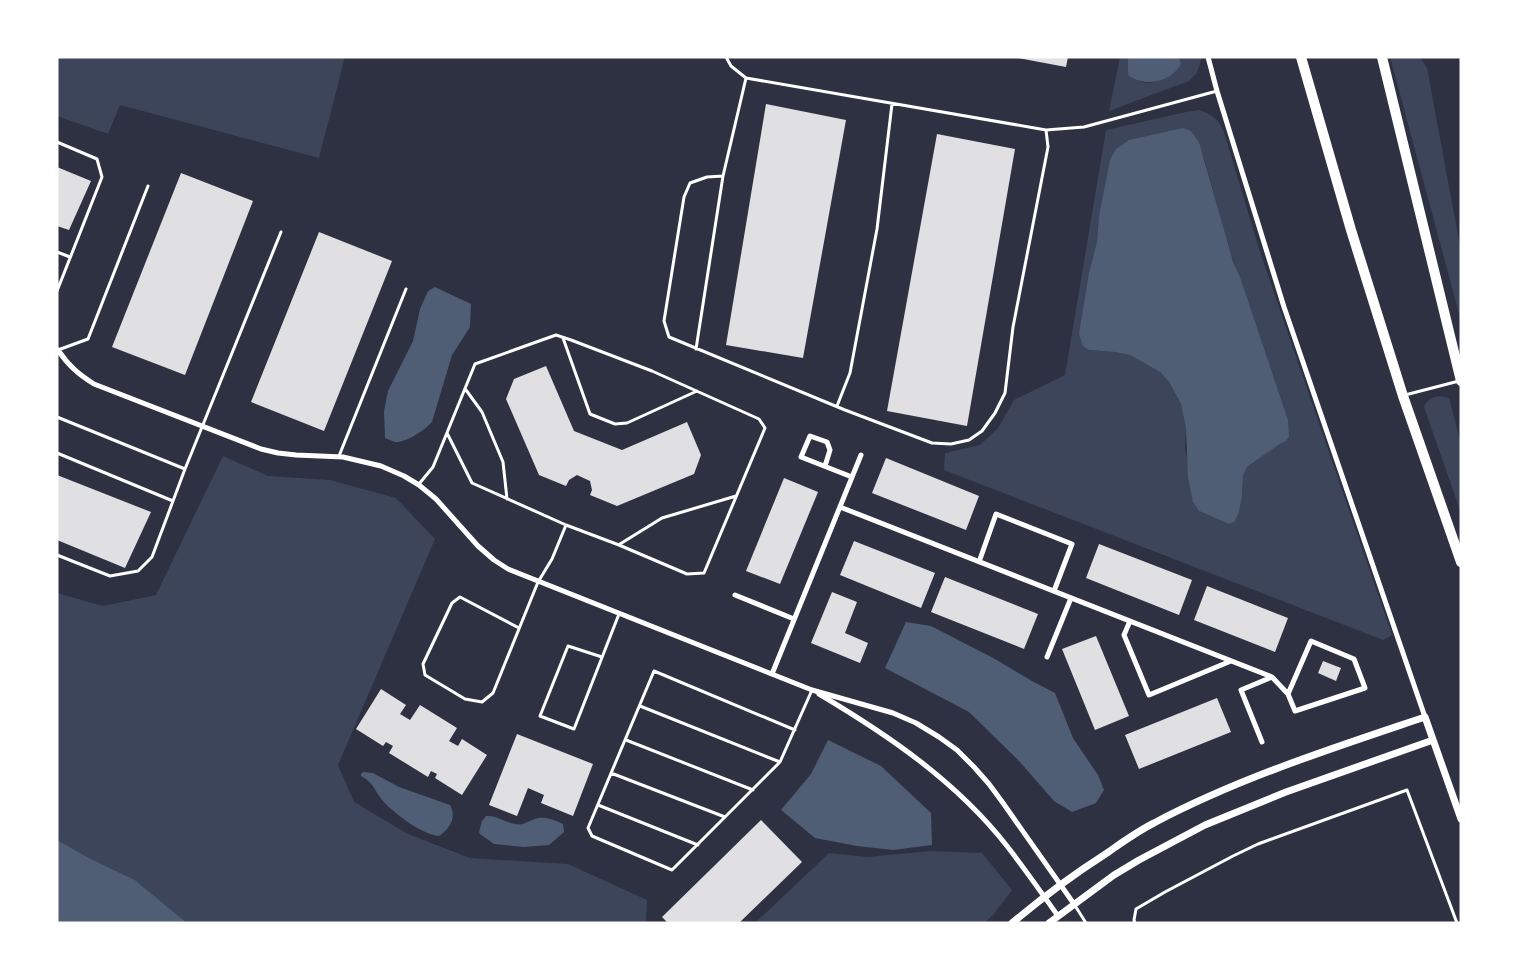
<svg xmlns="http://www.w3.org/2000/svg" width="1518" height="980" font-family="'Roboto Condensed',sans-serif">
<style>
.green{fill:#3c4559;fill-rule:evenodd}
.water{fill:#4f5d75}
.building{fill:#e0e0e3}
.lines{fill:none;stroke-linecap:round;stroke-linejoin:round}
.service{stroke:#fff;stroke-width:3}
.minor{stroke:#fff;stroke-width:5}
.tertiary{stroke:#fff;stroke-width:7}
.motorway{stroke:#fff;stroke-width:10}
</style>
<rect width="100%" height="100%" fill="#2d3142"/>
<path class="green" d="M57,57h288l-26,101 -199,-53 -12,29 -51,-18z
M1120,57h8v18c6,3 13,8 19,8 14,0 25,-10 34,-19l-2,-7h23l-5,16 -8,8 -80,30z
M1390,57h30l7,11 34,183v70z
M1199,110c13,4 20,10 25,22l35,117 133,386 -9,5 -439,-170 1,-17 35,-8 18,-17 16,-28 51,-25 41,-245 80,-18zM1191,131c11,16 15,34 20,52 9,31 16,64 29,94l46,164 -5,1 -34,25 -4,9 -1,21 -3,15 -10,12 -30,-13 -14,-62 1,-20 -5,-25 -12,-22 -9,-10 -30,-17 -15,-3 -26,-2 10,-134z
M1439,396l10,2 12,46v69l-37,-106c3,-7 8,-10 15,-11z
M223,456l45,20 62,4 66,18 39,41 -97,226 16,37 54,32 62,24 98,6 79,36 -1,23h-459l-52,-43 -46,-22 -32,-18v-247l46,13 53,-11z
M931,851l51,2 30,37 -19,25 -9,8h-229l74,-70 38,4z"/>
<path class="water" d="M1128,57h51l2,7c-9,18 -37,24 -53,11z
M1183,128l8,3 8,11 34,119 7,16 48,143 1,17 -3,4 -5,2 -34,24 -4,9 -1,21 -3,15 -4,9 -6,3 -30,-13 -6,-9 -5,-24 -2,-49 -5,-25 -12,-22 -9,-10 -30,-17 -15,-3 -26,-2 -6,-4 -4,-12 10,-61 8,-31 2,-26 11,-56 6,-11 13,-9z
M435,287l36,17 -1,23 -18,28 -20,67c-7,8 -26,21 -37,20 -3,-1 -7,-3 -10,-4l-1,-27 4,-20 25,-50 7,-32 8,-18z
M906,622l25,4 64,33 37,22 23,12 18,45 25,37 6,15 -8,13 -24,9 -18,-11 -35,-40 -50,-49 -84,-44z
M828,740l53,26 50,47 1,32 -39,5 -36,-4 -42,-8 -34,-28 30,-36z
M363,772l10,1 26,14 51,18c7,13 0,23 -11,31 -18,-2 -44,-22 -56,-35 -9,-11 -9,-18 -22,-25v-2z
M486,816c11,-1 18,6 29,8 9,2 14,-4 23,-6 9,-1 16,2 25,6l1,8 -15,13 -25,2 -30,-3 -14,-10 -1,-2 3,-11z
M57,840l32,18 46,22 52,43h-130z"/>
<path class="building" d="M1019,57h49l-2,10 -48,-9z
M766,104l80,16 -43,238 -77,-13z
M937,134l78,15 -48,277 -80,-15z
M57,167l34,14 -22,49 -12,-4z
M181,173l72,28 -68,174 -73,-28z
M319,232l73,29 -68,170 -73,-29z
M546,366l28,65 48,19 65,-28 14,33 -7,19 -77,32 -27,-11 2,-5 -2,-9 -13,-6 -8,5 -3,6 -27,-11 -33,-76 8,-20z
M886,458l93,38 -13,34 -94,-37z
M57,475l94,37 -26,56 -68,-28z
M784,478l34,14 -38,92 -34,-13z
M854,541l81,32 -14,35 -81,-33z
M1099,544l93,36 -13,35 -93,-37z
M945,577l93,37 -14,35 -93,-37z
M1207,586l81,32 -13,34 -81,-32z
M832,592l25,10 -12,31 23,10 -8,20 -49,-20z
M1096,636l33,80 -34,14 -33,-81z
M1323,661l18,7 -5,13 -18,-8z
M381,689l25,16 -6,9 10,6 10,-15 37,23 -8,13 9,5 4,-7 25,16 -25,40 -27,-17 2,-4 -6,-3 -3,6 -39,-24 4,-7 -7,-4 -3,4 -27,-17z
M1217,698l14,34 -92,37 -14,-34z
M517,734l76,30 -20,52 -32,-13 3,-8 -16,-7 -11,28 -28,-11z
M761,820l41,42 -63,61h-71l-6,-6z"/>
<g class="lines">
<path class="service" d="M726,57l5,9 15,12
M57,142l40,17 5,18 -45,114
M723,176l-16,1 -17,6 -6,14 -20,124 5,16 176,73 87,33 19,1 18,-4 13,-9 13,-18 10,-20 8,-66 35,-180 -2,-17
M57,252l13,5
M563,338l27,76 25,10 12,-1 70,-32
M696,349l27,-173 23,-98 300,52 38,-3 133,-36
M58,350l30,-11 60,-153
M466,390l16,22 21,50 4,37
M1405,395l54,-14
M837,406l13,-33 27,-144 15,-125
M57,417l128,52 96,-237
M447,433l25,50 94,42
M57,453l116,48
M339,456l67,-167
M419,484l14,-17 42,-103 81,-29 15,5 81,31 107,48 6,9 -61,145 -17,1 -68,-29 -53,-20 -14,34 -14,23 -45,111 -11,9 -17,-3 -40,-24 -2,-11 29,-61 8,-6 59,31
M620,544l42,-26 74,-22
M57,555l53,21 28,-5 14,-14 33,-88
M602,657l-34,-11 -28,70 34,13 45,-115
M640,706l140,56
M795,730l-141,-59 -66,157 4,8 80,34 108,-108 32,-72
M626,740l127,50
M611,773l114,44
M598,805l100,40
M1074,904l12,19
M1135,923l-1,-3 2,-11 29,-17 68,-36 25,-12 149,-54 50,133"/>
<path class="minor" d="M1208,57l9,34 67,216 141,410
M58,350c10,15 20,24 36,34l167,65 17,4 18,2 47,2 38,9 23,10 15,9 17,14 42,47 16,14 14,9 304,121 81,23 23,10 23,14 18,13 17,17 15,17 14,19 71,101
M825,466l5,-16 -3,-8 -17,-6 -9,21 51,20
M840,507l432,170 16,17 7,17 70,-23 -11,-29 -43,-18 -23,53
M979,562l17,-48 76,30 -18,47
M735,595l59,24
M1130,621l-6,14 25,60 82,-34
M1047,657l24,-59
M772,674l89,-219
M819,694c69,41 137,87 188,152 17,22 34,46 51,70
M1262,742l-21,-52 31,-13"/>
<path class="tertiary" d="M1012,923c30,-25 59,-47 92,-68 16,-11 32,-23 50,-32 85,-45 179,-75 271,-106l36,102
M1049,923l65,-48 25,-15 66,-35 81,-33 147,-52"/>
<path class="motorway" d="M1301,57l50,173 52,166 58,166
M1382,57l79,324"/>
</g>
<rect width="1518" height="980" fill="none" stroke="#ffffff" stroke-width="117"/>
</svg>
